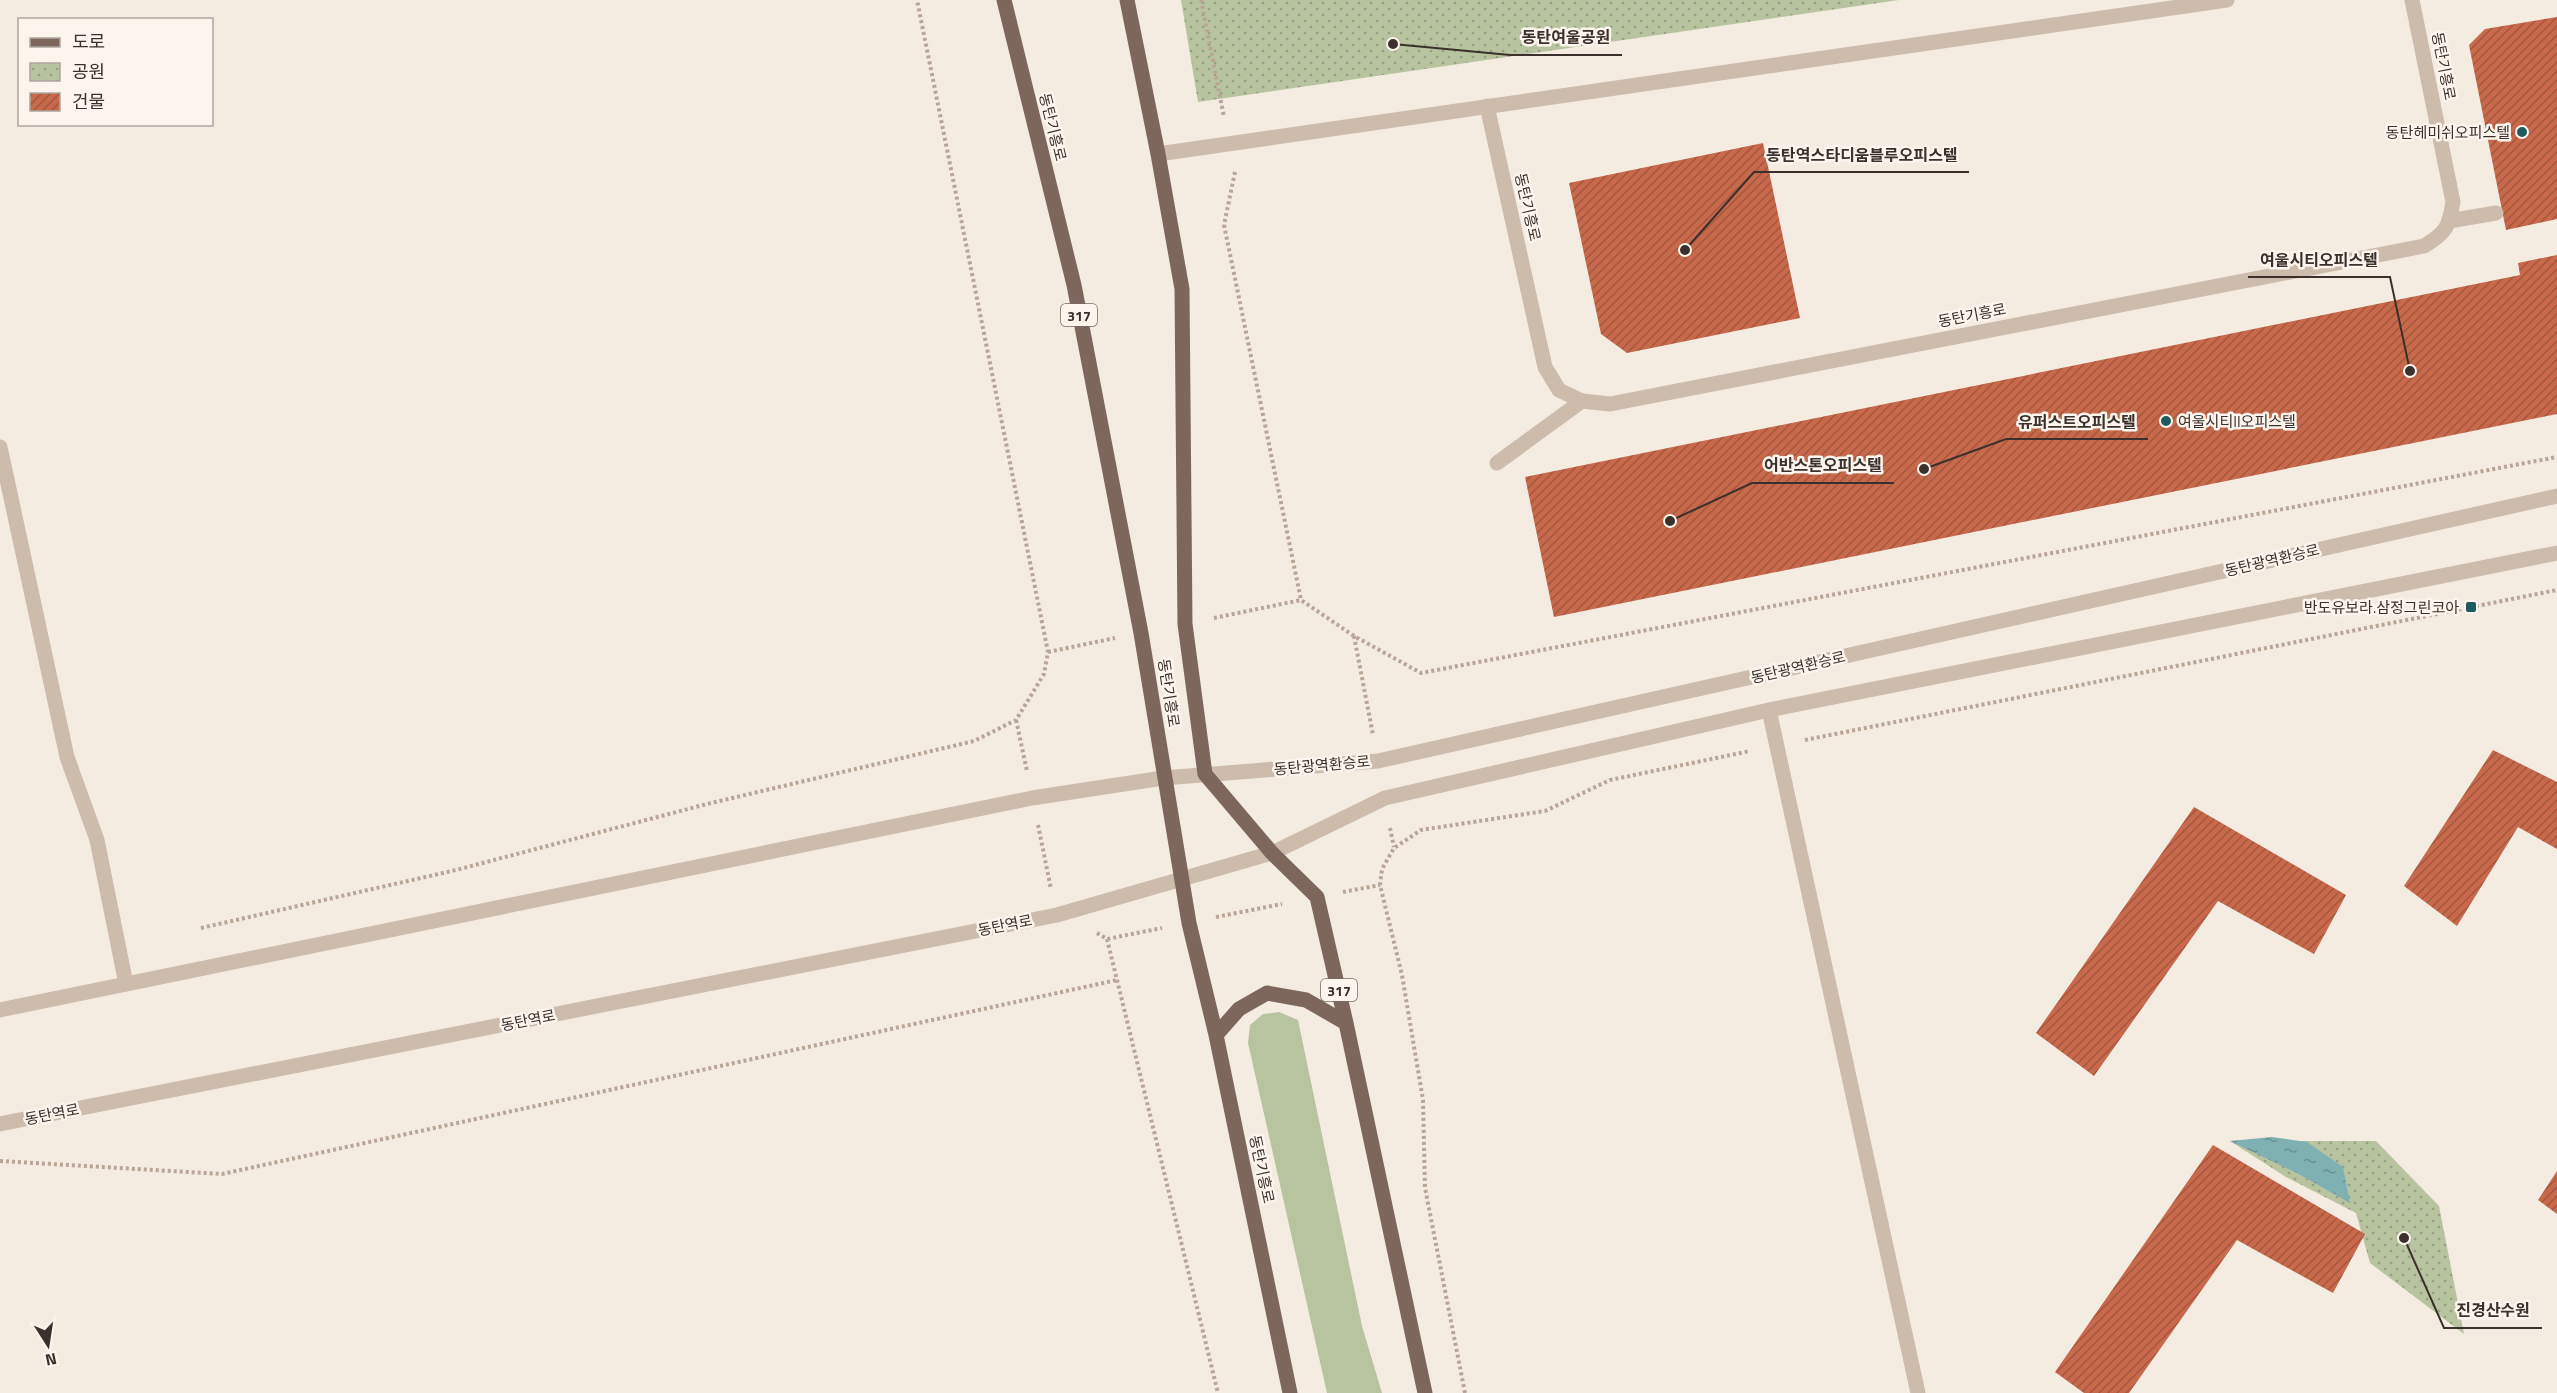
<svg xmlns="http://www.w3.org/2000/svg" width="2557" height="1393" font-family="'Titillium Web','Noto Sans KR',sans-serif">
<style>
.grass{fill:#b8c4a0}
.park{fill:url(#park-dots)}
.water{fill:url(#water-ripples)}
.building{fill:url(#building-hatch)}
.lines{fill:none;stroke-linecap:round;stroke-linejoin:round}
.path{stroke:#b9a596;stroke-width:4;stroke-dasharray:3 3;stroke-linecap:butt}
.service{stroke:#cdbbac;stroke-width:15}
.minor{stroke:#cdbbac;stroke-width:15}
.tertiary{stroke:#cdbbac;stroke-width:15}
.primary{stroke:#7d675c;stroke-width:15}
.poi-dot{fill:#1f5a5e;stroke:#fbf5ee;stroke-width:2}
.labels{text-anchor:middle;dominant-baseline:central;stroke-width:5;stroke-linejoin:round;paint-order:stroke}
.shield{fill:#fbf5ee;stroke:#756b66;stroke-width:1.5}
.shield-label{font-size:14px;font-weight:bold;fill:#3b302b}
.street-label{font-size:15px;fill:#3b302b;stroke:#fbf5ee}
.poi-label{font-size:15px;fill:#3b302b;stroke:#fbf5ee;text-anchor:end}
.leader{fill:none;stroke:#3b302b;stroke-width:2}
.callout-dot{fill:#3b302b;stroke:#fbf5ee;stroke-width:2}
.callout-label{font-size:16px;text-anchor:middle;font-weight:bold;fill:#3b302b;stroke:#fbf5ee;stroke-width:5;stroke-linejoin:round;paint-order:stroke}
</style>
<defs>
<pattern id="park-dots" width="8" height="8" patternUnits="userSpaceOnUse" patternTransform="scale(1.5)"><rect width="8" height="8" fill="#b8c4a0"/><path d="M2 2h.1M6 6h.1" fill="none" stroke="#97a083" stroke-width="1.8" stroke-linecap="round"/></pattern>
<pattern id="water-ripples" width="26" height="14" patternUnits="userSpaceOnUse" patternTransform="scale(1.5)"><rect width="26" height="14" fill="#7fb0b2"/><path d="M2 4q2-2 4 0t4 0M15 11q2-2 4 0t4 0" fill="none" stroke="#699091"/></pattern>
<pattern id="building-hatch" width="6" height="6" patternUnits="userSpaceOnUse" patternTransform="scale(1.5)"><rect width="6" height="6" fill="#c8694b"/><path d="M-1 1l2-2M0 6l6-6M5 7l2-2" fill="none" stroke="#a4573f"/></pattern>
</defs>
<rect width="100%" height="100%" fill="#f4ebe1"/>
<path class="grass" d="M1279,1012l19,8 64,306 20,67h-55l-79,-350 2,-18 13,-11z"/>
<path class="park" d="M1181,0h718l-701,102z
M2230,1141h146l63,65 25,128 -94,-71 -14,-50 -70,-36z"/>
<path class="water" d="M2272,1137l35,5 36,25 7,36 -55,-31 -65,-31z"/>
<path class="building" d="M2557,17v202l-51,11 -37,-185 16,-16z
M1763,143l37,175 -173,35 -26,-19 -32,-151z
M2557,255v159l-1003,203 -29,-140 995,-202 -2,-12z
M2493,750l64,32v67l-39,-22 -61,99 -53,-40z
M2194,807l152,88 -32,59 -96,-53 -124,175 -58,-43z
M2213,1145l152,89 -32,59 -96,-53 -108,153h-45l-29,-21z
M2557,1171v43l-19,-14z"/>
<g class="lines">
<path class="path" d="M1201,0l23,117
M1235,172l-11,53 77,375 53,36 67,37 1136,-216
M1214,618l87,-18
M1354,636l19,99
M1048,652l67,-14
M1016,720l11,51
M1805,740l752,-150
M1038,825l13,64
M1390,828l4,19
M1343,892l37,-7
M1216,917l66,-13
M201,928l255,-58 251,-66 267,-63 42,-21 28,-46 4,-22 -131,-652
M1097,933l10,6 55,-11
M1107,939l111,454
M0,1161l222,13 895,-194
M1465,1393l-40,-205 -2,-88 -21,-125 -22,-90 2,-16 12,-21 27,-18 124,-19 65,-31 140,-29"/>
<path class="service" d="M2449,221l47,-8
M1497,463l85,-62"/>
<path class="minor" d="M1487,106l58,261 14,23 23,11 28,3 814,-158c22,-13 25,-19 29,-44l-41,-202
M1158,154l1069,-154
M0,447l67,310 30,83 29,144
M1769,710l149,683"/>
<path class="tertiary" d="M0,1010l1032,-212 131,-20 215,-17 1179,-265
M0,1124l1057,-209 215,-62 113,-55 384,-88 788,-157"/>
<path class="primary" d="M1004,0l70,285 67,348 48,290 27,112 74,358
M1127,0l31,154 24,135 3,335 20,150 67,79 45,44 29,126 79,370
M1216,1035l23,-26 28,-16 39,7 40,23"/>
</g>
<g class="poi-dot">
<circle cx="2522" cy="132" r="6"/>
<circle cx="2166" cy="421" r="6"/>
<rect x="2465" y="601" width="12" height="12" rx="3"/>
</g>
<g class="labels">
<g class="shield">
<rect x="1061" y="304" width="36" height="22" rx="4.5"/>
<rect x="1321" y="979" width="36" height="22" rx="4.5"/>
</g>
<g class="shield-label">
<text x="1079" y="315">317</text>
<text x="1339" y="990">317</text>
</g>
<g class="street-label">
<text transform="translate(2444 66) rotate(79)">동탄기흥로</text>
<text transform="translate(1053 127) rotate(76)">동탄기흥로</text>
<text transform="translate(1528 207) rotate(77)">동탄기흥로</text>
<text transform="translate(1972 315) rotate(-11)">동탄기흥로</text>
<text transform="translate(2272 560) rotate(-13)">동탄광역환승로</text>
<text transform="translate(1798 667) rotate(-13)">동탄광역환승로</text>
<text transform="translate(1169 693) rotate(81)">동탄기흥로</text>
<text transform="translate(1322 765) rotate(-5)">동탄광역환승로</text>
<text transform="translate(1005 925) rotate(-11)">동탄역로</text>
<text transform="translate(528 1020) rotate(-11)">동탄역로</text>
<text transform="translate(52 1114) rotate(-11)">동탄역로</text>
<text transform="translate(1262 1169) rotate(78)">동탄기흥로</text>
</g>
<g class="poi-label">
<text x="2510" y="132">동탄헤미쉬오피스텔</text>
<text x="2178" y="421" text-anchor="start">여울시티II오피스텔</text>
<text x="2459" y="607">반도유보라.삼정그린코아</text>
</g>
</g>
<path class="leader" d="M1393 44L1510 55H1622M1685 250L1754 172H1969M2410 371L2390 277H2248M1924 469L2006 439H2148M1670 521L1752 483H1894M2404 1238L2444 1328H2542"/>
<g class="callout-dot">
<circle cx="1393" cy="44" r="6"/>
<circle cx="1685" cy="250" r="6"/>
<circle cx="2410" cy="371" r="6"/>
<circle cx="1924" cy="469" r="6"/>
<circle cx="1670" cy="521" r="6"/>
<circle cx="2404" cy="1238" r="6"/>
</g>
<g class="callout-label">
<text x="1566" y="43">동탄여울공원</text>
<text x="1862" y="161">동탄역스타디움블루오피스텔</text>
<text x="2319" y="266">여울시티오피스텔</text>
<text x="2077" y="428">유퍼스트오피스텔</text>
<text x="1823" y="471">어반스톤오피스텔</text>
<text x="2493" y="1316">진경산수원</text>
</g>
<rect x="18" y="18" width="195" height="108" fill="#fbf5ee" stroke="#aea6a0" stroke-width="1.5"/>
<rect x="30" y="38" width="30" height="9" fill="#7d675c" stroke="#aea6a0" stroke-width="1.5"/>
<text x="72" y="48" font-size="18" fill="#3b302b">도로</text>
<rect x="30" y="63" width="30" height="18" fill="url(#park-dots)" stroke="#aea6a0" stroke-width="1.5"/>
<text x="72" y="78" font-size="18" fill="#3b302b">공원</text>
<rect x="30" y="93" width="30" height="18" fill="url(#building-hatch)" stroke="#aea6a0" stroke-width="1.5"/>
<text x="72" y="108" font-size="18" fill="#3b302b">건물</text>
<g transform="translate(48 1345) rotate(168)" stroke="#fbf5ee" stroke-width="4.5" paint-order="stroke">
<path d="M0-4.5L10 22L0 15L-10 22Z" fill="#3b302b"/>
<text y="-9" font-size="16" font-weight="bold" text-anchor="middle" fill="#3b302b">N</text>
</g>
</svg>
